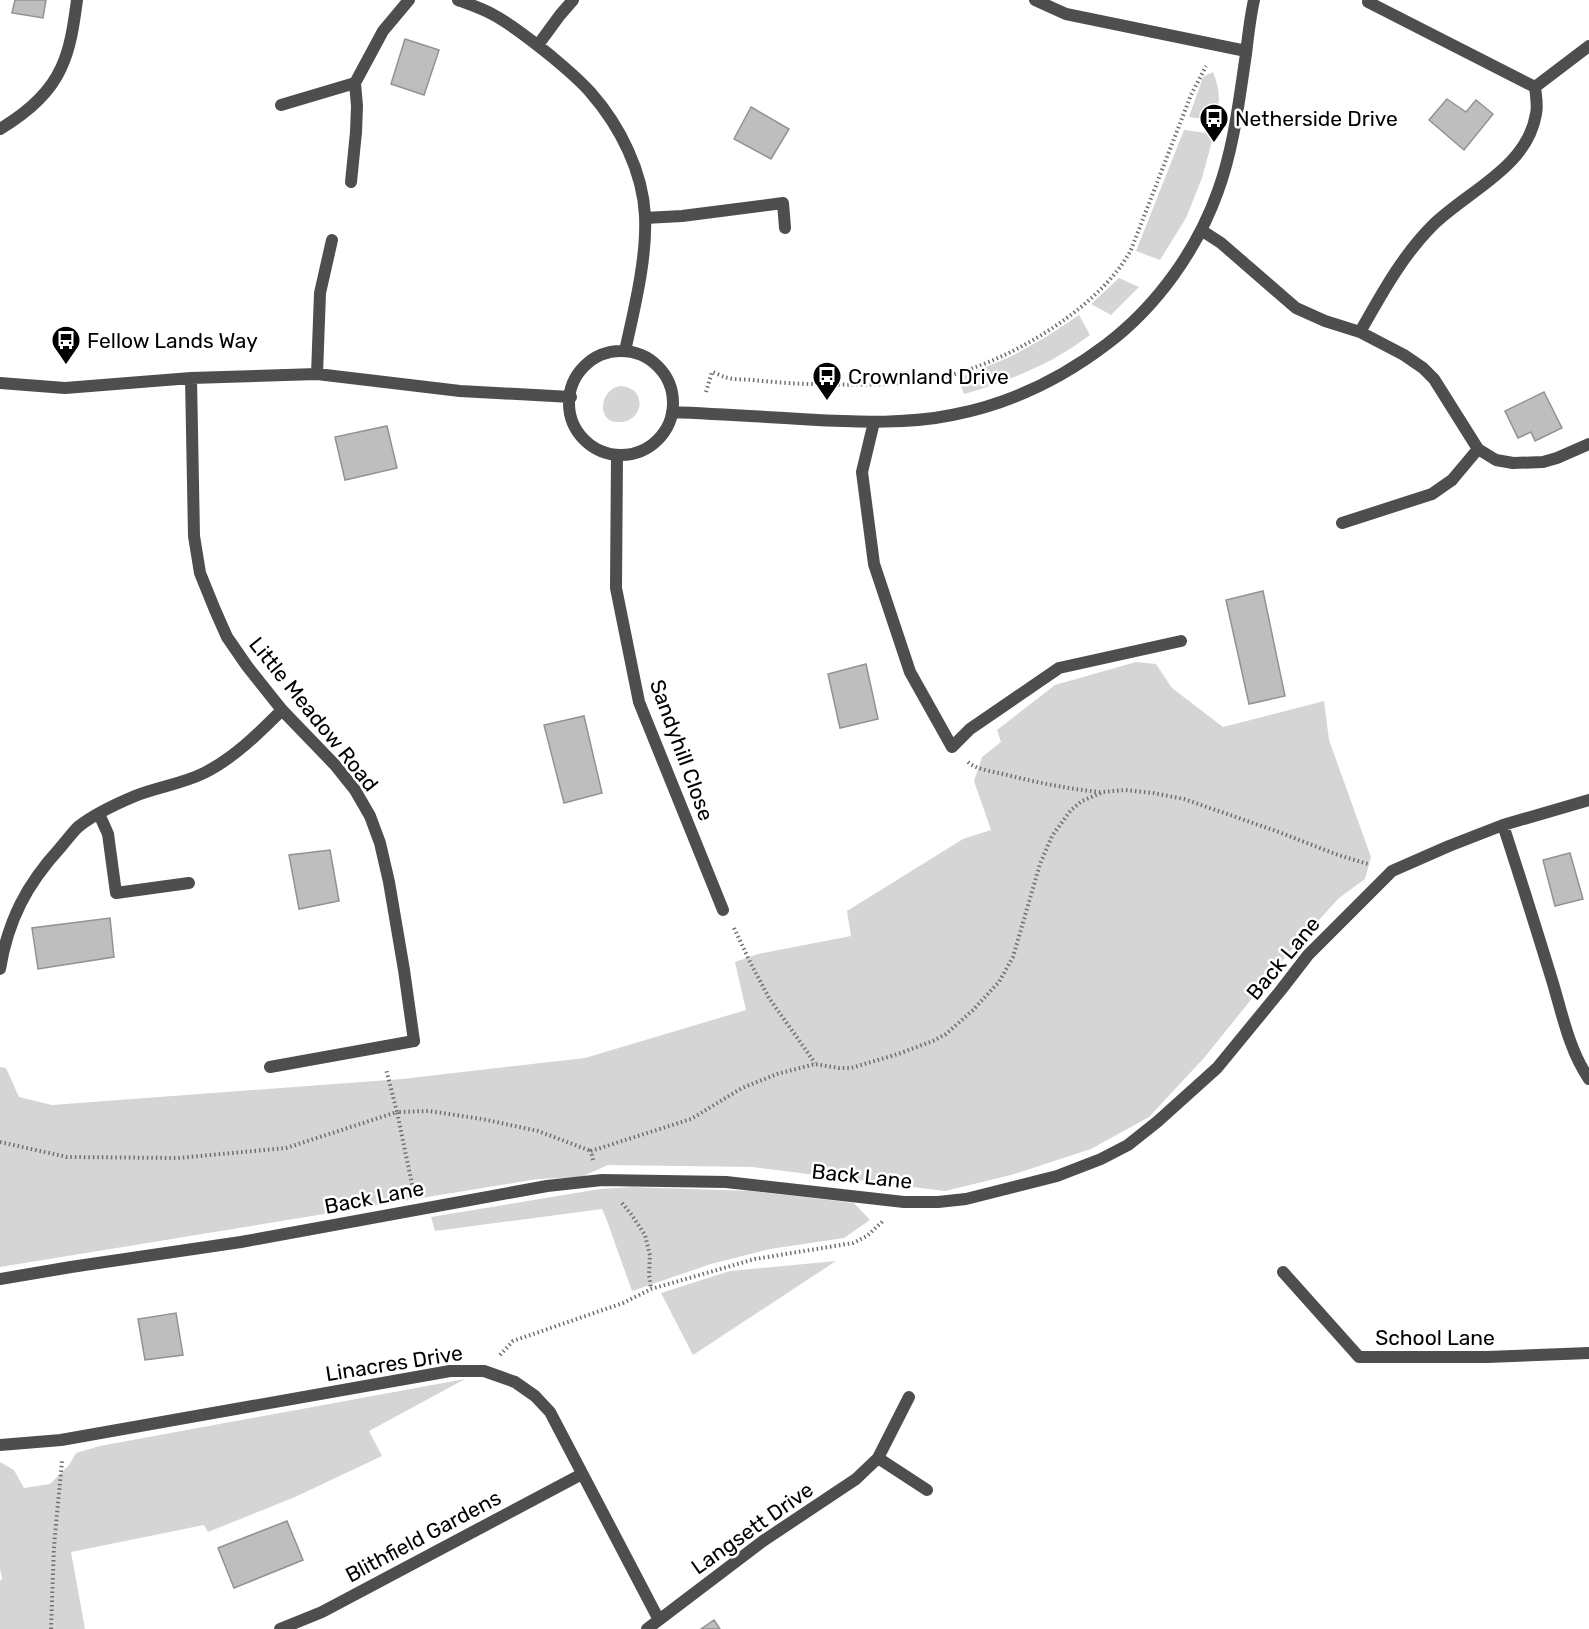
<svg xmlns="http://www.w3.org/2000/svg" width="1589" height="1629" font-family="Rubik,sans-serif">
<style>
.green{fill:#d5d5d5}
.building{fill:#bebebe;stroke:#929292;stroke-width:1.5}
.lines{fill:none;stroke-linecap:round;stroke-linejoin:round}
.path{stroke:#707070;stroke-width:4;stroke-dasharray:1.5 3;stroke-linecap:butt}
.lane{stroke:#4e4e4e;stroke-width:12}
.street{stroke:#4e4e4e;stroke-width:12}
.labels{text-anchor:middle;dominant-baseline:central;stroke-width:5;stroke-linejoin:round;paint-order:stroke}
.poi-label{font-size:21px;fill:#000;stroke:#fff;text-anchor:start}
.street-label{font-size:21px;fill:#000;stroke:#fff}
</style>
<rect width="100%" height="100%" fill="#fff"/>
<path class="green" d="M1213,72c8,20 6,28 4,49l-28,-4 14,-40z
M1184,130l30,4 -12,44 -16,40 -26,42 -24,-9z
M1119,278l20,9 -28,28 -20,-11z
M1079,315l11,20c-11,8 -23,16 -35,23 -28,15 -59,27 -91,36l-6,-16 52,-21 36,-20z
M620,386c29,1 24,38 -3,36 -21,-1 -17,-33 3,-36z
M1136,662l20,2 16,24 51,39 101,-26 5,39 42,117 -6,22 -26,19 -52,57 -83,103 -55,59 -58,32 -80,26 -66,16 -192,-24 -145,-2 -27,12 -43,2 -538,88v-200l6,1 13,29 33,8 350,-26 183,-21 161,-48 -11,-48 23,-8 93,-18 -4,-25 116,-72 28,-9 -17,-49 8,-24 19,-15 -4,-12 58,-45z
M632,1187l119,4 103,12 16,17 -26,18 -74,11 -59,15 -79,27 -26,-73 -4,-9 -167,22 -4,-14 169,-28z
M836,1261l-143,94 -32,-62 69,-22z
M465,1379l-96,52 13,25 -87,41 -87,35 -4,-7 -133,27 14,77h-85v-48l2,-2 -2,-11v-106l14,8 10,18 26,-4 19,-19 7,-12 24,-7z"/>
<path class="building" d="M15,0h31l-3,18 -31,-5z
M405,39l34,11 -15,45 -33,-11z
M1447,99l19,13 10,-12 17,14 -29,36 -35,-30z
M751,107l38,22 -18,30 -37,-20z
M1544,392l18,36 -27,13 -4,-9 -13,6 -13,-27z
M387,426l10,42 -52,12 -10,-43z
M1263,591l22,105 -36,8 -23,-104z
M866,664l12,55 -38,9 -12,-54z
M584,716l18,77 -38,10 -20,-78z
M330,850l9,51 -40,8 -10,-54z
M1570,853l13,46 -28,7 -12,-46z
M110,918l4,39 -76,12 -6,-41z
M176,1313l7,42 -38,5 -7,-41z
M287,1521l16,39 -69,28 -16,-40z
M714,1620l6,9h-19z"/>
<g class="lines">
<path class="path" d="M706,392l6,-20c4,1 9,4 13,5 8,3 18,2 27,3 21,2 42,4 64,4 39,1 79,2 118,-5 66,-12 164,-68 197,-129l60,-155 15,-29
M968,762c9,8 23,9 35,12 32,8 64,15 97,18
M734,928l17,36 18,34 46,65
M0,1142l67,15 111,1 108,-10 111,-36 -11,-43
M593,1160l-2,-9 100,-32 51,-31 35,-14 38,-10 24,4h12l47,-14 35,-13 13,-7 27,-24 26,-28 14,-25 27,-93 12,-28 19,-26 11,-9 21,-9 22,-2 28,3 31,6 92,32 62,24 30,9
M413,1189l-16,-77 32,-1 53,8 56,12 53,20
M622,1203l9,11 14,21 5,20 -1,20 2,14
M500,1355l13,-14 110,-38 28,-14 104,-30 98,-16 14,-7 16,-15
M51,1629l3,-83 8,-85"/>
<path class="lane" d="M351,182l5,-50
M1342,523l90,-29 20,-14
M99,814l9,20 8,59 73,-10
M270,1067l144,-26"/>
<path class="street" d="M458,0c11,4 23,8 34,14 21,11 40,27 59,42 14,12 28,23 40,37 29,33 52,79 54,123 2,43 -11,94 -20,135
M1035,0l31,14 180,37
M538,45l22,-30 13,-15
M355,83l2,23 -1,26
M1535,87l54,-41
M281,105l74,-22 28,-52 26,-31
M0,129c25,-15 49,-34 61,-61 10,-21 13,-46 16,-68
M645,218l37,-2 101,-13 2,25
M1201,230l20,13 75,65 29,13 35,11 44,23 19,13 11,11 44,70 18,11 17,3 30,-1 14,-4 32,-14
M1360,332c21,-37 42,-76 72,-106 35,-35 95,-58 104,-112 2,-8 0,-18 -1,-27l-167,-85
M569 403a52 52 0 1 1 104 0a52 52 0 1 1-104 0Z
M317,374l3,-81 12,-53
M191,378l3,158 6,37 15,37 12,27 20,29 35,44 53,55 20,25 15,26 10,27 9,39 15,88 10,71
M0,383l65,5 126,-10 126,-4 143,17 111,6
M672,412c48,2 96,5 145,8 45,2 91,4 135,-5 58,-11 109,-36 155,-71 50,-38 90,-94 111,-153 16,-44 21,-91 28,-137 2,-18 4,-36 8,-54
M874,422l-12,50 12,92 36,108 42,75 18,-18 89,-61 122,-27
M617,455l-1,133 23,114 84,208
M1452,480l26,-31
M1503,825c17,52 33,103 49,155 10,33 17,70 37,99
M0,969c8,-49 27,-85 60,-121 6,-7 12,-15 18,-21 16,-13 38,-23 57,-31 22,-9 47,-12 69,-23 30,-15 55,-40 78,-63
M1283,1272l76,85h128l102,-4
M0,1279l71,-12 170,-25 306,-56 55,-6 124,2 178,20h34l28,-3 91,-23 44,-17 27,-14 29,-23 60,-54 64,-78 27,-35 84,-84 57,-25 54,-21 86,-25
M0,1445l61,-5 389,-69h34l31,11 20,14 15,16 109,208
M878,1458l49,32
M280,1629l42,-17 260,-138
M647,1629l116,-88 93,-62 22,-21 31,-61"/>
</g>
<defs>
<g id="bus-pin" transform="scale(1.5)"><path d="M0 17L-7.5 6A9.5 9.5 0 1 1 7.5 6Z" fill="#000" stroke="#fff"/><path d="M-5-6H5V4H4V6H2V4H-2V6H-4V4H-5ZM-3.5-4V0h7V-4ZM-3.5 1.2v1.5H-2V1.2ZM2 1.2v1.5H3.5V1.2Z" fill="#fff"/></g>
</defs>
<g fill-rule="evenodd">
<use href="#bus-pin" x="1214" y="118"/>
<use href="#bus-pin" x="66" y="340"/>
<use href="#bus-pin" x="827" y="376"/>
</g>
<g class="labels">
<g class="poi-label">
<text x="1235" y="118">Netherside Drive</text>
<text x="87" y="340">Fellow Lands Way</text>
<text x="848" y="376">Crownland Drive</text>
</g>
<g class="street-label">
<text transform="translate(314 714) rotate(51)">Little Meadow Road</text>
<text transform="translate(682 750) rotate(70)">Sandyhill Close</text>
<text transform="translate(1283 958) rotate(-50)">Back Lane</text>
<text transform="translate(862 1176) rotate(6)">Back Lane</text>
<text transform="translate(374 1197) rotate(-11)">Back Lane</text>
<text x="1435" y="1337">School Lane</text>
<text transform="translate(394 1363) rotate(-9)">Linacres Drive</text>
<text transform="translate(752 1528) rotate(-35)">Langsett Drive</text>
<text transform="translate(423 1536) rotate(-28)">Blithfield Gardens</text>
</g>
</g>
</svg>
